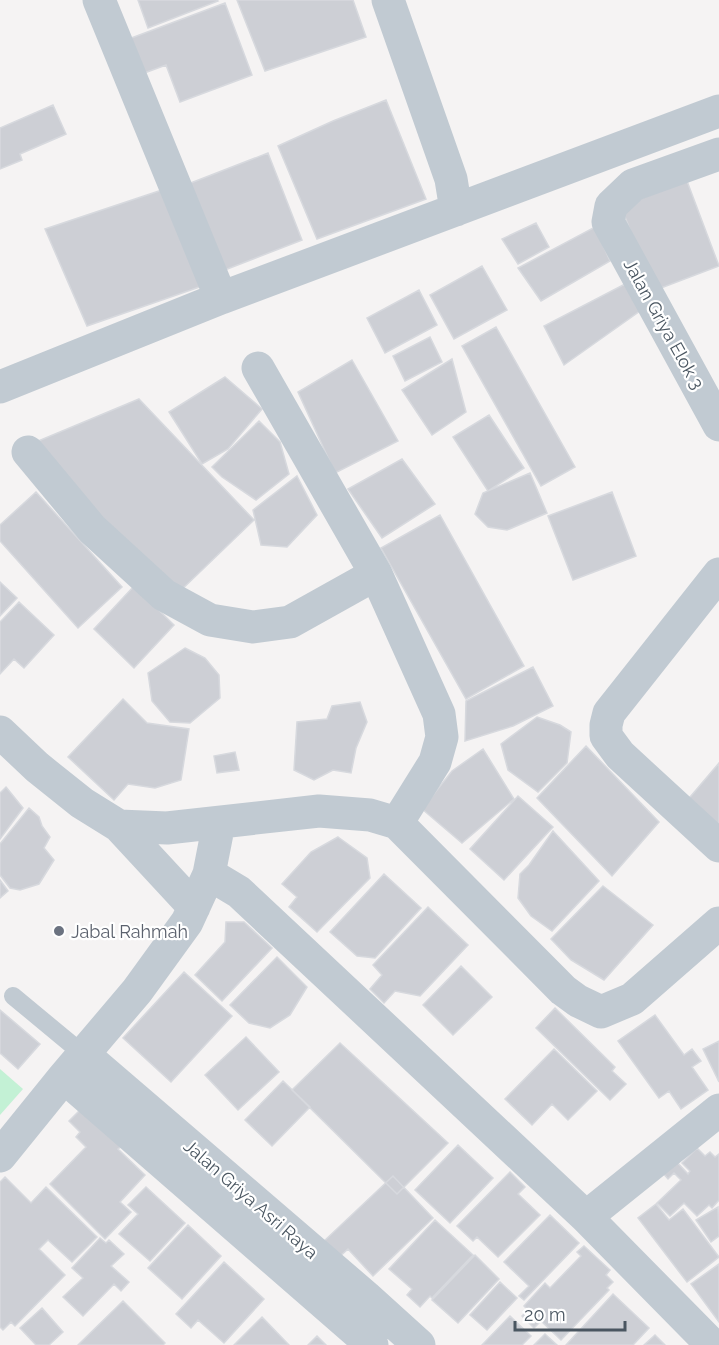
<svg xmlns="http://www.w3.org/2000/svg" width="719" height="1345" font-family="Raleway,sans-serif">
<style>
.green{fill:#c3f1d5}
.building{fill:#cdcfd5;stroke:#d7d9de;stroke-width:1.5}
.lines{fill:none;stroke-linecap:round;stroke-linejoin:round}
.service{stroke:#c1cad2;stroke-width:18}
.minor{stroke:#c1cad2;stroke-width:33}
.worship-dot{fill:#6b7280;stroke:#fff;stroke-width:2}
.labels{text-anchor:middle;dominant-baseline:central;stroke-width:4.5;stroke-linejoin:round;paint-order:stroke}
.street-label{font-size:18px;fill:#4a5661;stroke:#fff}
.worship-label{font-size:18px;fill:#5b616d;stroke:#fff;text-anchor:start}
</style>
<rect width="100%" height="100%" fill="#f5f3f3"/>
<path class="green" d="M0,1069l23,20 -23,26z"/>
<path class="building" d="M138,0h79l1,1 -70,27z
M237,0h116l13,37 -101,34z
M225,3l27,72 -72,27 -14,-37 -27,10 -13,-35z
M386,100l40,99 -109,40 -39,-93 55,-25z
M53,105l13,29 -46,20 2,6 -22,9v-41z
M268,153l34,87 -85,33 -34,-87z
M687,181l32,85 -66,25 -32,-85z
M162,190l46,94 -121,42 -42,-97z
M536,223l13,24 -31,17 -16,-25z
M595,227l15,34 -69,40 -23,-33z
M482,266l25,44 -53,29 -24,-44z
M625,284l15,27 -76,54 -20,-39z
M419,290l18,35 -52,28 -18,-35z
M496,327l79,140 -34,19 -79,-140z
M430,337l12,25 -37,19 -12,-25z
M452,359l14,53 -34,23 -30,-45z
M352,360l46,81 -63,32 -37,-81z
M225,377l37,32 -34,40 -26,15 -33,-52z
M139,399l115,121 -79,76 -144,-152z
M489,415l35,53 -36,23 -35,-54z
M259,421l21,21 9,32 -33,26 -34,-23 -10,-10z
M402,459l33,45 -53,34 -34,-49z
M530,473l17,40 -40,17 -19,-3 -13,-13 8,-21z
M297,476l20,39 -30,32 -26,-2 -8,-35z
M36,492l86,95 -44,41 -78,-87v-16z
M612,492l24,64 -63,24 -25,-64z
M440,515l84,151 -58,33 -85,-151z
M0,582l17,16 -17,18z
M134,586l40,39 -40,43 -40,-39z
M19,602l35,33 -30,33 -10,-9 -14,15v-52z
M185,648l20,10 14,17 1,23 -30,25 -20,-1 -18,-21 -4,-28z
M533,667l20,39 -40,20 -48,15 1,-40z
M123,699l24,24 42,6 -8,51 -26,8 -27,-4 -14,16 -46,-43z
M360,702l7,20 -11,26 -5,25 -18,-3 -19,10 -20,-10 3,-48 30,-3 5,-13z
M537,717l23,8 11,7 -4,31 -29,29 -30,-22 -7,-26z
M586,746l73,76 -47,54 -75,-78z
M483,749l31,50 -52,44 -40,-34 30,-38z
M235,752l4,18 -22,3 -3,-17z
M719,763v69l-34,-29z
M6,787l17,21 -23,31v-46z
M518,796l35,31 -49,53 -34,-31z
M29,808l10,9 3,9 8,11 -6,11 10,12 -15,24 -19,6 -10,-2 -10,-13v-31z
M553,831l46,50 -47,50 -21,-15 -13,-18 2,-24 9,-9z
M338,837l29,21 3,20 -53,54 -28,-25 8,-10 -15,-13 29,-32z
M384,874l37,34 -46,50 -18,-2 -27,-24z
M0,880l8,11 -8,7z
M603,886l50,39 -49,55 -33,-20 -20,-21z
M428,907l40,38 -48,51 -25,-5 -11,12 -14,-14 12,-14 -9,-10z
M226,922h18l28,26 -50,53 -27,-26 30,-33z
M277,957l30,30 -17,28 -20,13 -21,-5 -19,-18z
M461,966l31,31 -39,38 -30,-30z
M184,972l48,44 -61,66 -48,-44z
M555,1008l60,59 -3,4 14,13 -16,16 -74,-72z
M0,1010l40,34 -22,25 -18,-16z
M655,1015l29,40 8,-6 9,12 -9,6 16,23 -27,19 -12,-18 -10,7 -41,-57z
M246,1037l33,35 -41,38 -33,-35z
M719,1041v41l-16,-33z
M340,1043l108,100 -51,51 -105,-104z
M554,1049l43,42 -29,29 -16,-16 -20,21 -27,-26z
M283,1081l27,26 -38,39 -27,-26z
M83,1107l39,39 -4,3 27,26 -25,27 11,10 -26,27 -55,-55 36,-37 -10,-10 4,-5 -11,-11z
M458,1145l35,33 -43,45 -35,-33z
M697,1148l8,8 5,-4 5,5 4,-3v46l-7,8 -3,-3 -12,11 -13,-13 -14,13 -13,-13 24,-23 -7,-7 -6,6 -6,-7 13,-12 13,14 2,-3 -8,-8z
M510,1172l15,15 -7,7 22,21 -42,42 -21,-20 -4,4 -16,-15z
M393,1176l40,42 -60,58 -25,-27 -11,10 -15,-16z
M5,1177l26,26 15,-16 51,50 -25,25 -24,-22 -9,9 26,26 -50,51 -4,-4 -8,8 -3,-3v-145z
M146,1187l39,36 -35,38 -31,-27 19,-20 -10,-9z
M656,1204l13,16 14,-11 36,48 -32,25 -49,-64z
M718,1207l1,29 -8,6 -15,-22z
M550,1215l29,28 -55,57 -5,-4 10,-10 -25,-24z
M435,1220l38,35 -41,43 -2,-2 -10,11 -13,-12 5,-6 -23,-20z
M188,1225l33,31 -39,43 -34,-31z
M100,1238l6,5 3,-3 15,14 -13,12 18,16 -8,9 -7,-7 -31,32 -20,-19 20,-19 -11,-10z
M584,1246l26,24 -4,5 7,7 -6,6 2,2 -48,50 -20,-19 -7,7 -12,-12 6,-6 -4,-4 21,-23 5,5 31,-32 -4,-4z
M475,1255l24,24 -41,44 -26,-23z
M224,1262l40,37 -40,44 -26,-23 -7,8 -15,-14z
M719,1264v58l-28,-38z
M500,1282l17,16 -30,32 -17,-15z
M613,1294l36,34 -16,17h-67z
M123,1301l42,42 -2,2h-85z
M42,1308l21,24 -14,13h-13l-16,-17z
M510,1316l21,20 -9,9h-40z
M262,1317l27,28h-55z
M545,1334l12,11h-23z
M655,1335l10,10h-21z
M317,1336l9,9h-18z"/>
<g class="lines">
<path class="service" d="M13,996l70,58"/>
<path class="minor" d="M99,0l122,298
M388,0l63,179 5,31
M719,154l-86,31 -22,21 -3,16 111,203
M258,368l118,206
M0,387l221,-89 498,-187
M28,452l64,77 72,66 46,25 43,7 37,-5 86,-48 63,140 3,23 -7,25 -38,61
M719,574l-110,139 -3,12v11l14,19 99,91
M0,732l37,35 45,36 37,23 75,81
M119,826l48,2 152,-17 51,4 27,8 166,167 15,11 23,11 31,-13 87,-76
M209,874l30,18 347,325 126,128
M83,1054l283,243 53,48
M64,1077l308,268
M0,1156l64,-79 73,-86 50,-69 22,-48 10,-51
M586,1217l133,-107"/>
</g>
<circle class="worship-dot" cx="59" cy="931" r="6"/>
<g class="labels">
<g class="street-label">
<text transform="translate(664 324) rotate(61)">Jalan Griya Elok 3</text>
<text transform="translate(251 1199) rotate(41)">Jalan Griya Asri Raya</text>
</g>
<g class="worship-label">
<text x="71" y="931">Jabal Rahmah</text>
</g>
</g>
<path d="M515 1321v9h110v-9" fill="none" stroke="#4a5661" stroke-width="3"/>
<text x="524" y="1321" font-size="18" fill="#4a5661" stroke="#ffffff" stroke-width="4.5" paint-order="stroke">20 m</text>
</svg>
